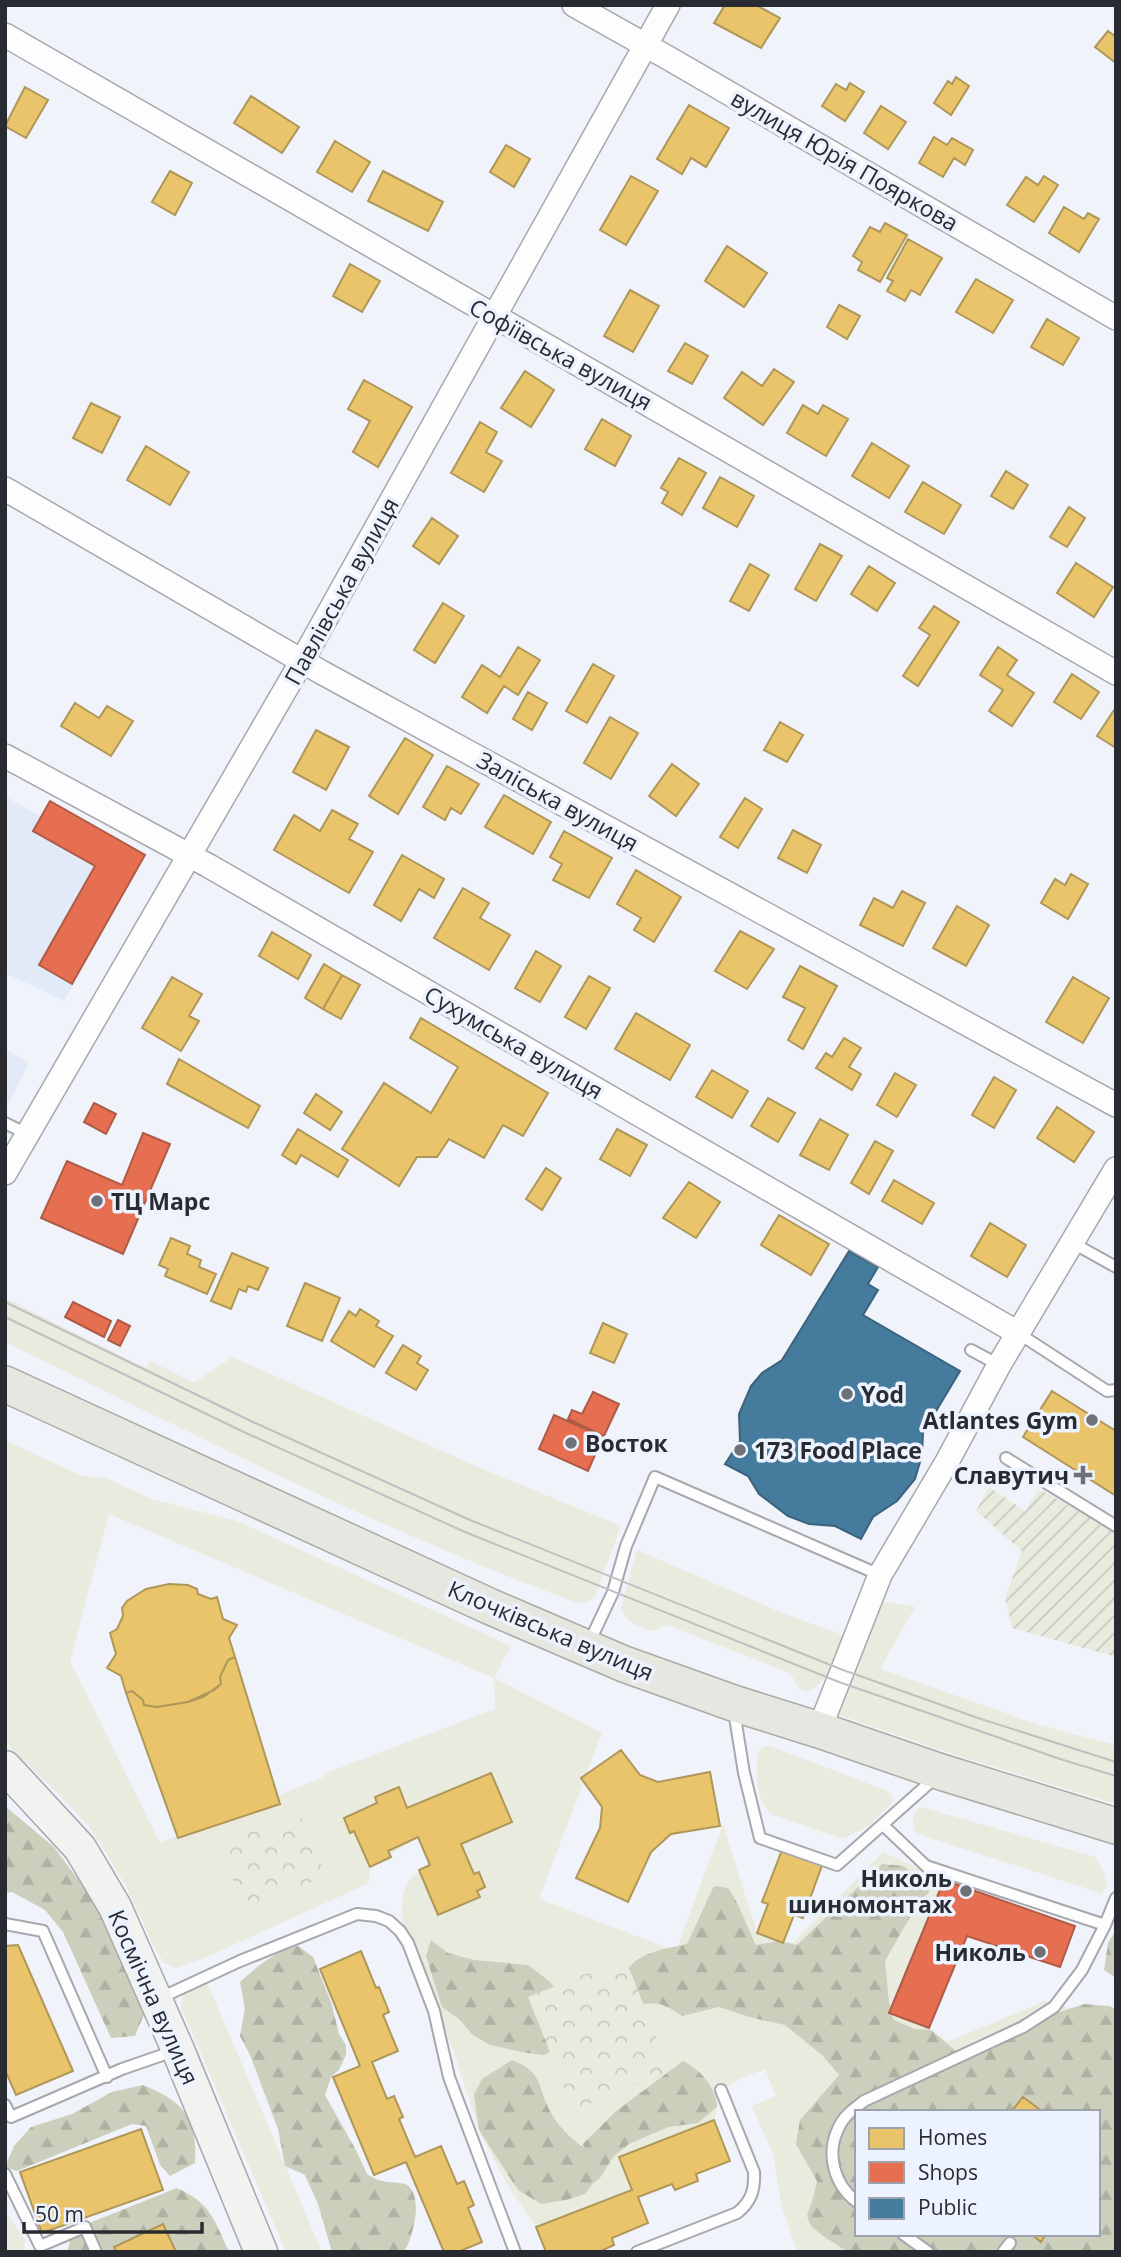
<svg xmlns="http://www.w3.org/2000/svg" width="1121" height="2257" font-family="'Open Sans',sans-serif">
<style>
.built{fill:#e2eaf8}
.grass{fill:#e8ebde;fill-rule:evenodd}
.forest{fill:url(#forest-firs);fill-rule:evenodd}
.park{fill:url(#park-crowns)}
.garden{fill:url(#garden-furrows)}
.homes{fill:#e9c46a;stroke:#af9659;stroke-width:2}
.shops{fill:#e76f51;stroke:#ae5b47;stroke-width:2}
.public{fill:#457b9d;stroke:#3c637d;stroke-width:2}
.lines{fill:none;stroke-linecap:round;stroke-linejoin:round}
.lane-casing{stroke:#a6a8ae;stroke-width:14}
.street-casing{stroke:#a6a8ae;stroke-width:26}
.secondary-casing{stroke:#a6a8ae;stroke-width:35}
.primary-casing{stroke:#a9aba3;stroke-width:38}
.lane{stroke:#fdfdfe;stroke-width:10}
.street{stroke:#fdfdfe;stroke-width:23}
.secondary{stroke:#f2f2f1;stroke-width:32}
.primary{stroke:#e7e7e2;stroke-width:35}
.tram{stroke:#c0c0c2;stroke-width:2}
.poi-dot{fill:#6e7177;stroke:#ecf2fe;stroke-width:2.5}
.labels{text-anchor:middle;dominant-baseline:central;stroke-width:7;stroke-linejoin:round;paint-order:stroke}
.street-label{font-size:23px;fill:#282b31;stroke:#ecf2fe}
.poi-label{font-size:23px;font-weight:bold;fill:#282b31;stroke:#ecf2fe;text-anchor:start}
</style>
<defs>
<pattern id="forest-firs" width="22" height="20" patternUnits="userSpaceOnUse" patternTransform="scale(1.75)"><rect width="22" height="20" fill="#cccfbc"/><path d="M5 1l3.5 6h-7zM16 11l3.5 6h-7z" fill="#afb2a2"/></pattern>
<pattern id="park-crowns" width="20" height="18" patternUnits="userSpaceOnUse" patternTransform="scale(1.75)"><rect width="20" height="18" fill="#e8ebde"/><path d="M2 6a3 3 0 1 1 6 0M12 15a3 3 0 1 1 6 0" fill="none" stroke="#c7cabf"/></pattern>
<pattern id="garden-furrows" width="10" height="10" patternUnits="userSpaceOnUse" patternTransform="scale(1.75)"><rect width="10" height="10" fill="#e8ebde"/><path d="M-1 1l2-2M0 10L10 0M9 11l2-2" fill="none" stroke="#c7cabf"/></pattern>
</defs>
<rect width="100%" height="100%" fill="#f0f3fa"/>
<path class="built" d="M5,796l132,75 -73,130 -59,-28z
M5,1049l24,14 -20,40 -4,-3z"/>
<path class="grass" d="M5,1298l141,70 4,-7 44,22 38,-26 255,114 134,55 -26,70 -6,5 -11,2c-197,-72 -384,-169 -573,-261z
M5,1440l76,36 25,2 45,21 86,22 274,125 -17,32 108,55 -63,166 137,52 47,-127 34,109 36,10 90,-91 61,28 -55,133 40,15 18,14 98,-41 27,8h44v243h-274l-3,-3 -3,3h-39l-15,-45 -9,-53 -21,-48 24,-10 -11,-27 -24,9 -20,12 -7,30 -95,37 13,33 -96,37 -30,-44 -27,-53 -26,-81 -50,-125c-3,-28 -1,-46 27,-59l-12,-27 -48,29 -1,16 -162,74 -31,11 -12,-5 -10,-16 -28,-61 -26,-43 -14,-20 -34,-35 -47,-46zM109,1514l385,164 1,31 -172,65 1,3 -164,66 -90,-182zM857,2112h241v122h-241z
M637,1550l148,64 58,21c-8,20 -14,51 -38,57l-5,-3 -10,-16 -123,-48 -16,6c-11,-4 -26,-10 -30,-22z
M871,1599l44,8 -35,62 159,56 77,20v59l-154,-47 -135,-46z
M768,1745l117,45 6,4 2,8 -23,23 -27,14 -70,-24c-17,-10 -20,-50 -13,-66z
M921,1807l174,50 9,16 3,13 -6,7 -174,-56 -12,-5c-2,-11 -4,-18 6,-25z
M206,1980l116,272h-36l-105,-245c1,-19 10,-20 25,-27z
M5,2211l21,30 -5,11h-16z"/>
<path class="forest" d="M5,1806l49,41 43,58 47,109 -9,22 -24,2 -48,-106 -18,-22 -33,-18 -7,1z
M882,1864l21,2 24,17 2,9 -15,18 -29,51 5,51 4,8 21,9 16,1 25,21 16,-5 54,-29 34,-5 24,-8 25,2 7,3v243h-268l-25,-16 -12,-10 -4,-10 7,-21 3,-14 -21,-37 4,-24 39,-45 -16,-19 -38,-31 -32,-7 -34,-11 -37,9c-25,-18 -32,-14 -59,-6 0,-9 -1,-19 0,-28 5,-29 41,-33 64,-38l27,-58 14,2c13,18 18,38 28,57l23,-4 18,4zM857,2112h241v122h-241z
M1116,1930v48l-12,-8 4,-27z
M431,1940l17,13 26,7 54,5 21,16 20,23 8,29 -32,22 -18,-2 -37,-8 -17,-10 -14,-16 -17,-12 -16,-51z
M298,1946l15,11 18,45 8,32 7,11v10l-7,15 -8,7 -6,18 32,57 10,22c5,3 10,6 15,7 7,2 16,1 23,3 20,9 8,54 -1,68h-72l-14,-48 -13,-29 -20,-9 -7,-37 -28,-74 -10,-19 5,-28 -5,-26c18,-16 35,-31 58,-36z
M512,2060c32,13 24,24 38,51 8,15 20,27 34,37l-1,-4 32,-32 68,-51c17,8 33,26 34,46l-19,16 -30,4 -39,17 -16,13 -13,21 -7,5 -8,11 -19,6 -25,4 -23,-14 -39,-60 -5,-35 8,-16z
M143,2085c40,16 55,33 52,78l-25,13 -10,-11 -14,-39 -14,-2 -115,47 -12,-4 9,-21 17,-19 41,-13 40,-22z
M177,2188c34,16 37,31 52,64h-162l7,-23z"/>
<path class="park" d="M299,1812l27,64 -80,34 -27,-64z
M625,1958l45,113 -97,39 -45,-113z"/>
<path class="garden" d="M989,1487l36,24 14,-22 77,43v125l-104,-29 -7,-29 17,-48 -46,-40z"/>
<path class="homes" d="M725,5h31l24,13 -19,30 -47,-25z
M1108,31l8,6v26l-21,-16z
M956,77l13,9 -18,29 -17,-12 14,-22 4,3z
M850,83l14,9 -19,29 -23,-15 14,-22 10,6z
M25,87l23,13 -22,38 -21,-12z
M251,96l48,31 -17,26 -48,-30z
M689,105l40,23 -23,39 -15,-9 -9,16 -25,-15z
M881,106l25,16 -18,27 -24,-16z
M934,137l13,8 5,-7 21,12 -8,15 -11,-7 -11,19 -24,-14z
M335,141l35,21 -18,30 -35,-20z
M506,145l24,14 -16,28 -24,-15z
M170,171l22,12 -17,32 -23,-13z
M383,171l60,31 -15,29 -60,-30z
M631,176l27,15 -32,54 -26,-15z
M1044,176l14,9 -24,37 -27,-17 19,-28 12,8z
M1064,207l20,12 4,-6 11,6 -20,33 -30,-19z
M885,223l22,12 -27,47 -22,-12 4,-8 -9,-6 17,-29 10,5z
M908,239l34,19 -22,37 -9,-5 -6,11 -18,-10 6,-10 -6,-3z
M727,246l40,27 -23,34 -39,-26z
M350,264l30,17 -18,31 -29,-16z
M976,279l37,21 -20,33 -37,-21z
M630,290l29,16 -26,46 -29,-16z
M839,305l21,11 -13,23 -20,-12z
M1047,319l32,19 -16,27 -32,-18z
M685,343l23,13 -16,28 -24,-13z
M774,369l20,13 -31,43 -39,-27 18,-26 20,14z
M525,371l29,19 -23,37 -30,-19z
M364,380l48,27 -34,60 -25,-15 17,-31 -22,-12z
M91,403l29,14 -18,36 -29,-15z
M803,405l15,9 5,-9 25,14 -22,37 -39,-23z
M602,419l29,17 -16,30 -30,-17z
M480,422l17,10 -11,20 16,9 -18,31 -33,-19z
M872,443l37,23 -20,32 -37,-22z
M146,446l43,26 -19,33 -43,-25z
M679,458l27,15 -24,42 -20,-12 6,-11 -7,-4z
M1006,471l22,14 -15,24 -22,-13z
M720,477l34,19 -17,31 -34,-19z
M923,482l38,23 -17,29 -39,-22z
M1069,507l16,11 -18,29 -17,-10z
M432,518l26,18 -19,28 -26,-18z
M820,544l22,12 -26,45 -21,-12z
M1076,563l37,24 -19,30 -37,-24z
M750,564l19,11 -20,36 -19,-10z
M869,566l26,17 -18,28 -26,-17z
M443,603l21,13 -29,47 -21,-13z
M934,606l25,16 -41,64 -15,-10 27,-41 -11,-7z
M518,647l22,13 -22,35 -14,-9 -17,27 -25,-16 20,-32 18,12z
M998,647l19,13 -10,15 27,18 -22,33 -23,-15 14,-21 -23,-15z
M593,664l21,12 -27,47 -21,-12z
M1072,674l27,18 -18,27 -27,-17z
M528,692l19,11 -15,27 -19,-11z
M75,703l24,15 8,-12 26,15 -22,35 -50,-30z
M1116,707v41l-19,-12z
M610,717l28,16 -27,46 -27,-16z
M780,722l23,13 -16,27 -23,-12z
M316,730l33,17 -23,43 -33,-18z
M405,738l28,17 -35,59 -29,-18z
M672,764l27,20 -23,32 -27,-20z
M447,766l32,18 -18,30 -10,-6 -6,12 -22,-13z
M504,795l47,27 -18,32 -48,-27z
M745,798l17,11 -24,39 -18,-11z
M332,810l26,14 -9,15 24,13 -24,41 -75,-43 20,-35 26,16z
M793,830l28,15 -14,28 -29,-15z
M564,831l48,27 -23,40 -36,-18 9,-16 -12,-7z
M402,855l42,24 -10,19 -15,-9 -18,32 -27,-16z
M636,870l45,27 -27,45 -20,-12 7,-12 -24,-14z
M1071,874l17,10 -20,35 -27,-16 14,-24 10,6z
M463,888l26,15 -9,15 30,17 -21,35 -55,-32z
M902,891l23,12 -22,43 -43,-21 14,-27 19,10z
M957,906l32,19 -23,41 -33,-18z
M740,931l34,18 -27,40 -32,-18z
M272,932l39,23 -13,24 -39,-23z
M536,951l25,15 -21,36 -25,-14z
M324,964l18,11 -19,34 -18,-11z
M800,966l37,20 -34,63 -15,-9 17,-32 -22,-11z
M342,975l18,10 -19,34 -18,-10z
M589,976l21,12 -24,41 -21,-12z
M172,977l30,17 -13,22 10,5 -18,30 -39,-23z
M1073,977l36,21 -26,45 -37,-21z
M636,1013l54,32 -20,35 -55,-31z
M421,1018l127,75 -25,43 -20,-11 -19,33 -35,-19 -12,18h-20l-18,29 -57,-37 42,-66 47,30 27,-46 -48,-29z
M844,1038l17,10 -12,19 12,7 -9,16 -36,-22 10,-15 6,4z
M179,1059l81,47 -12,22 -81,-44z
M712,1070l36,21 -16,27 -36,-21z
M895,1073l21,12 -19,32 -20,-12z
M994,1077l22,13 -22,38 -22,-13z
M316,1094l26,18 -12,18 -26,-17z
M768,1098l27,15 -17,29 -27,-16z
M1057,1107l37,25 -20,30 -37,-24z
M820,1119l28,16 -19,35 -29,-15z
M298,1129l50,31 -10,17 -37,-22 -5,9 -14,-9z
M617,1129l30,16 -17,31 -30,-17z
M875,1141l18,10 -24,43 -18,-11z
M546,1168l15,10 -19,32 -16,-11z
M894,1180l40,23 -12,21 -40,-23z
M689,1182l31,20 -24,36 -33,-20z
M779,1215l50,29 -18,31 -50,-30z
M990,1223l36,22 -19,32 -36,-21z
M171,1238l19,8 -3,8 14,6 -2,7 17,7 -9,20 -42,-18 3,-7 -9,-4z
M232,1253l36,15 -10,22 -10,-4 -2,6 -7,-3 -8,20 -20,-8z
M305,1283l35,15 -18,43 -35,-15z
M360,1309l19,12 -3,5 17,10 -19,31 -43,-26 18,-30 7,5z
M603,1323l24,11 -13,29 -24,-10z
M403,1345l18,11 -4,7 11,7 -12,20 -30,-17z
M1052,1391l64,40v65l-93,-59z
M169,1584l19,1 9,4 1,5 13,5 6,-2 6,22 14,6 -8,13 6,19 -7,3 -8,17 1,7 -7,6 -26,12 -31,5 -13,-2 -1,-5 -11,-9 -6,2 -5,-17 -14,-8 9,-14 -6,-21 7,-4 6,-13 -1,-8 5,-7 19,-12z
M235,1657l45,147 -102,34 -52,-145 6,-2 11,9 1,5 13,2 31,-5 15,-5 18,-13 -1,-7 8,-17z
M621,1750l19,25 18,7 52,-10 10,54 -49,8 -20,18 -23,50 -52,-24 24,-50 2,-21 -21,-29z
M491,1773l21,49 -51,22 13,30 5,-2 6,15 -8,4 3,6 -42,18 -19,-45 11,-5 -12,-28 -30,14 3,6 -21,10 -16,-36 -4,2 -6,-15 33,-15 -2,-6 24,-10 8,21z
M785,1842l40,15 -22,61 -9,-3 -11,28 -26,-10 11,-29 -6,-2z
M18,1945l55,126 -57,24 -11,-25v-124z
M361,1951l15,37 3,-1 10,25 -6,3 15,36 -26,11 15,37 7,-3 9,21 -4,2 16,38 26,-11 16,38 7,-3 10,24 -6,3 14,34 -24,10h-14l-38,-90 -32,13 -41,-98 27,-11 -40,-97z
M1023,2097l20,15h-32z
M714,2120l16,41 -34,13 2,7 -23,9 -3,-6 -34,13 10,26 -36,15 2,7 -15,7h-53l-10,-25 96,-37 -13,-33z
M141,2129l22,61 -121,43 -22,-61z
M163,2224l13,28h-60l-2,-5z
M1031,2234h15l-5,8z"/>
<path class="shops" d="M50,801l95,54 -73,129 -33,-19 56,-99 -62,-35z
M94,1103l22,11 -10,20 -22,-12z
M143,1133l27,11 -47,110 -82,-36 26,-57 55,24z
M73,1302l38,19 -7,16 -39,-20z
M118,1320l12,6 -10,20 -12,-6z
M593,1392l26,12 -15,32 -36,-17 4,-9 10,4z
M554,1415l49,22 -15,34 -49,-22z
M944,1880l131,46 -15,41 -93,-31 -38,92 -40,-15z"/>
<path class="public" d="M849,1251l29,16 -10,17 10,6 -15,25 97,56 -37,62 -1,22 -7,24 -18,22 -24,16 -12,22 -26,-13 -26,-2 -21,-8 -29,-22 -11,-18 -23,-12 15,-23 -1,-27 12,-28 11,-13 20,-13z"/>
<g class="lines">
<g class="lane-casing">
<path id="lane" d="M5,1123l22,11
M1071,1242l45,25
M1018,1333l89,58 9,-1
M971,1350l28,15
M1006,1458l110,68
M589,1643l24,-51 13,-46 29,-69 225,98
M734,1711l10,62 16,65 77,27 99,-88
M883,1825l43,41 179,59
M5,1924l38,7 64,146
M158,1999l82,-38 117,-47 19,2 13,5 11,10 8,12 26,68 15,66 66,175
M5,2105l6,12 111,-48 52,-18
M5,2174l35,72 45,-19 11,25
M857,2202c-23,-17 -31,-48 -19,-73 5,-13 16,-20 26,-28l159,-74 31,-20 28,-37 23,-45 11,-27
M903,2234l25,18
M637,2252l100,-39c14,-11 18,-23 17,-41l-33,-82
M1003,2252l7,-9"/>
</g>
<g class="street-casing">
<path id="street" d="M574,5l96,54 446,259
M5,35l1111,638
M5,489l316,183 795,433
M5,756l204,110 809,467
M5,1173l297,-512 366,-656
M819,1730l61,-155 68,-115 51,-95 117,-196"/>
</g>
<g class="secondary-casing">
<path id="secondary" d="M5,1767l75,81 35,59 63,143 83,202"/>
</g>
<g class="primary-casing">
<path id="primary" d="M5,1384l486,223 133,57 109,39 86,27 122,42 175,54"/>
</g>
<use href="#lane" class="lane"/>
<use href="#street" class="street"/>
<use href="#secondary" class="secondary"/>
<use href="#primary" class="primary"/>
<path class="tram" d="M5,1302l248,120 217,98 373,150 135,48 138,44
M5,1317l243,117 217,98 374,150 221,77 56,17"/>
</g>
<g class="poi-dot">
<circle cx="97" cy="1201" r="7"/>
<circle cx="847" cy="1394" r="7"/>
<circle cx="1092" cy="1420" r="7"/>
<circle cx="571" cy="1443" r="7"/>
<circle cx="740" cy="1450" r="7"/>
<path d="M1079.5 1464.5h7v7h7v7h-7v7h-7v-7h-7v-7h7z"/>
<circle cx="966" cy="1891" r="7"/>
<circle cx="1040" cy="1952" r="7"/>
</g>
<g class="labels">
<g class="street-label">
<text transform="translate(845 160) rotate(30)">вулиця Юрія Пояркова</text>
<text transform="translate(561 354) rotate(29)">Софіївська вулиця</text>
<text transform="translate(341 591) rotate(-61)">Павлівська вулиця</text>
<text transform="translate(558 801) rotate(29)">Заліська вулиця</text>
<text transform="translate(514 1042) rotate(30)">Сухумська вулиця</text>
<text transform="translate(551 1630) rotate(23)">Клочківська вулиця</text>
<text transform="translate(154 1997) rotate(66)">Космічна вулиця</text>
</g>
<g class="poi-label">
<text x="111" y="1201">ТЦ Марс</text>
<text x="861" y="1394">Yod</text>
<text x="1078" y="1420" text-anchor="end">Atlantes Gym</text>
<text x="585" y="1443">Восток</text>
<text x="754" y="1450">173 Food Place</text>
<text x="1069" y="1475" text-anchor="end">Славутич</text>
<text x="952" y="1878" text-anchor="end">Николь<tspan x="952" dy="26">шиномонтаж</tspan></text>
<text x="1026" y="1952" text-anchor="end">Николь</text>
</g>
</g>
<rect width="1121" height="2257" fill="none" stroke="#282b31" stroke-width="14"/>
<rect x="855" y="2110" width="245" height="126" fill="#ecf2fe" stroke="#9ea2ac" stroke-width="2"/>
<rect x="869" y="2128" width="35" height="21" fill="#e9c46a" stroke="#9ea2ac" stroke-width="2"/>
<text x="918" y="2145" font-size="21" fill="#282b31">Homes</text>
<rect x="869" y="2162" width="35" height="21" fill="#e76f51" stroke="#9ea2ac" stroke-width="2"/>
<text x="918" y="2180" font-size="21" fill="#282b31">Shops</text>
<rect x="869" y="2198" width="35" height="21" fill="#457b9d" stroke="#9ea2ac" stroke-width="2"/>
<text x="918" y="2215" font-size="21" fill="#282b31">Public</text>
<path d="M24 2222v10h178v-10" fill="none" stroke="#282b31" stroke-width="3.5"/>
<text x="35" y="2222" font-size="21" fill="#282b31" stroke="#ecf2fe" stroke-width="5" paint-order="stroke">50 m</text>
</svg>
